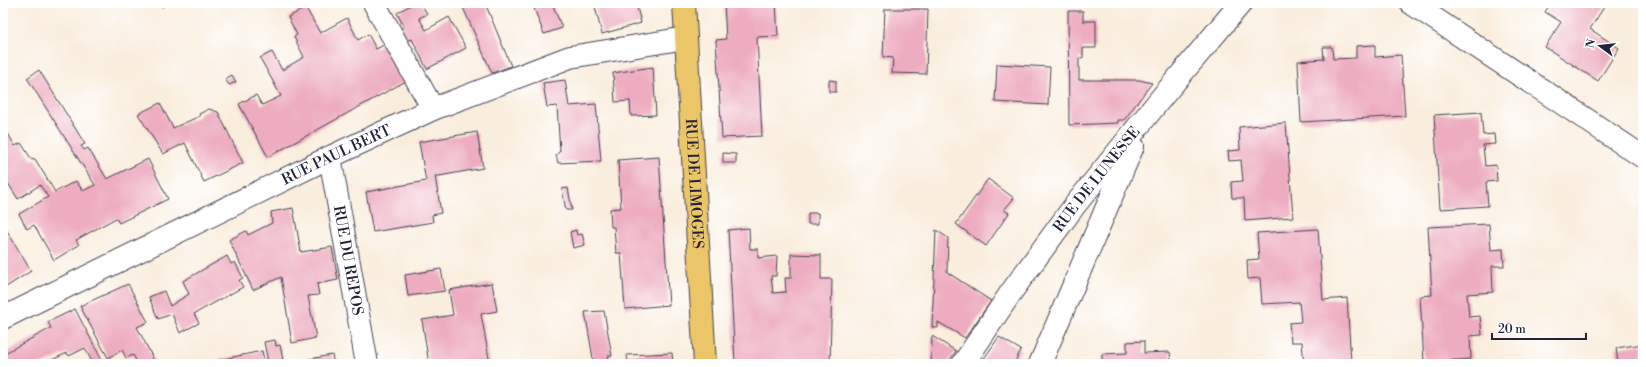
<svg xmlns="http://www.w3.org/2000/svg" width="1646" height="367" font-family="'Libre Bodoni',serif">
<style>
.building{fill:#edacbf}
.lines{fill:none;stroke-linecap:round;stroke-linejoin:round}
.minor-casing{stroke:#424053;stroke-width:24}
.major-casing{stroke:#424053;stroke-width:24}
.minor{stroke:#fff;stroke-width:22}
.major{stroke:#ebc669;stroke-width:22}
.labels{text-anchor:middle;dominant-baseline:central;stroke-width:3;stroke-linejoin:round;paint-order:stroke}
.street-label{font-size:15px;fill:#22223b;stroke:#fff}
</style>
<rect width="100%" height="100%" fill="#fff"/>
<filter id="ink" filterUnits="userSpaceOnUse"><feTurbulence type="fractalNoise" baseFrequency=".025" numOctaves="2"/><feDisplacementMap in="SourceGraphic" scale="8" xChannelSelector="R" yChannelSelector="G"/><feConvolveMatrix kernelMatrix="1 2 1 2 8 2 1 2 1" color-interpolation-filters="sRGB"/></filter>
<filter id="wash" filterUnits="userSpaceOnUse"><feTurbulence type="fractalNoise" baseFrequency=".012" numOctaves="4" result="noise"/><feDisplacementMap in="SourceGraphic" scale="16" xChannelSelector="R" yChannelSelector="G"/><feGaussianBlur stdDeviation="0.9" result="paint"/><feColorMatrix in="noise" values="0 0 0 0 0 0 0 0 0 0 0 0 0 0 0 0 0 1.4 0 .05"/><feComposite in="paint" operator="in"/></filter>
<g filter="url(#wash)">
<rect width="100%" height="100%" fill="#f9eddd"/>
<g id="blocks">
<path class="building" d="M160,3h8l-6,4z
M414,3h7l6,11 -8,4 7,12 23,-13 17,31 -39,21 -15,-30 -5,2 -7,-12 4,-2 -7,-14z
M461,3h24l26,63 -19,7z
M532,3h20l10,25 -18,6z
M594,3h42l5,20 -39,11z
M724,3h52l2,33 -21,1 5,99 -40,2 -6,-98 10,-1z
M1551,3h53l2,1 -16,25 29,19 -21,33 -53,-34 16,-25 -16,-10z
M306,8l14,25 27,-15 11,22 10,-6 8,15 10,-5 20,37 -138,76 -29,-53 17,-9 6,10 19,-9 -21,-38 12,-6 10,18 22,-13 -10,-20 3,-2 -9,-18z
M885,9h43l-2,65 -34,-1 1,-15 -10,-1z
M1068,11h15v10h13v27h-13v10h-4v22h60l13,3 -28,37h-6v3l-49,2z
M1375,45v12l26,-2 4,61 -104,6 -3,-61 26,-2 -1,-12h9l1,12 23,-1v-12z
M997,64l53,3 -2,38 -53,-3z
M653,67l3,48 -25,1 -1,-15 -15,1 -2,-29z
M39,70l46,74 -4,2 3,4 4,-2 19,31 41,-20 20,40 -49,24 -3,-5 -40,22 3,5 -25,15 -20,-35 -7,4 -8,-15 29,-17 -8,-12 -22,14 -15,-24v-17l3,-1 -3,-4v-21l3,-2 9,16 6,-3 11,17 3,-1 20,33 21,-11 7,10 12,-6 -68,-107z
M232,75l4,7 -7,3 -4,-6z
M565,80l4,26 27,-2 5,57 -43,2 -2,-8 4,-4 -3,-45 -10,1 -4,-24z
M829,80l7,1v11h-7z
M160,103l13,25 27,-12 -1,-2 10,-5 9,3 25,51 -39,19 -19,-39 -22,11 -25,-40z
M1481,112l2,23 11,-1 1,10 -12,1 2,21 11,-1 1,16 -11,1 2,24 -48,3 -6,-94z
M1286,123l7,94 -48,4 -1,-23h-12l-1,-16 12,-1 -2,-21 -12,1 -1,-10 12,-1 -1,-23z
M477,132l6,36 -44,8h-4l6,37 -9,2 1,7 -60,10 -7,-40 60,-11 -7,-39z
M723,153l13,1v9h-13z
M659,157l10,148 -44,4 -4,-56h-5l-2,-26h-3l-1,-18 11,-1 -3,-48z
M988,179l26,19 -10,12 5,3 -23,33 -30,-22z
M568,188l4,22h-6l-4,-21z
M293,208l8,44 31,-5 6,33 -21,4 2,11 -11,1 8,42 -24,5 -11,-66 -28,13 -24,-50 17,-9 2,4 24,-12 -1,-11z
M808,213h10v11h-10z
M3,224l28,47 -28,18z
M1489,224l2,26 12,-1 1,17h-12l1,26 -26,2 2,23 11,-1 2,19 -12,1 1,23 -47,3 -4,-66 12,-1 -4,-68z
M749,228l1,21h8v9l19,-2 -1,20h-5l2,17 13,-1 -1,-14h6v-24l30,1v24h11l-2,85h-95l-7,-134z
M1318,229l5,71 24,-2 4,64 -47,2 -2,-22h-11l-2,-19 12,-1 -2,-20 -37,2 -2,-26 -12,1 -1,-19 12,-1 -2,-26z
M576,230l1,5 5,-1 3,11 -12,3 -3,-16z
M936,230l12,8 -1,34 44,29 -26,37 -27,-16v6l-6,-1z
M227,256l4,8 4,-2 8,16 -4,2 4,7 -49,27 5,9 -19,10 -8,-19 -14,5 -9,-22 15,-6 6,15 19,-12 -6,-13z
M441,269l4,22 -37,5 -3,-21z
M492,283l5,28 -16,3 9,50h-61l-7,-44 31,-5 -4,-25z
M128,284l20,38 -11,5 19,37h-18l-5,-9 -7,3 -4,-8 -14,8 -28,-52z
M75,309l29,55h-11l-8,-16 -16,8 -2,-3 -24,11h-40v-10l48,-26 -3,-6z
M604,311l8,45h-4l2,8h-16l-9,-52z
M932,336l24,15 -9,13h-16z
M999,337l22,13 -7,14h-34z
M275,340l1,6 4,-1 3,15 -15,2 -4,-20z
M1144,341v12l26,-1 1,12h-69v-10l25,-1v-11z
M1643,344v20h-25l-2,-16z
M262,351l3,13h-61v-1z
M672,353l1,11h-45l-1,-9z
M332,355l2,9h-46l-1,-1z"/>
</g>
</g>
<g filter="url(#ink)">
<use href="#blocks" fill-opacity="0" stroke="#424053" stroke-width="1"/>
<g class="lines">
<g class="minor-casing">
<g id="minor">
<path d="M374,3l59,106"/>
<path d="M1411,3l232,154"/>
<path id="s1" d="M330,157l37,207"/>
<path id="s2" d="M3,318l327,-161 103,-48 137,-52 116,-19"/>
<path id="s3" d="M963,364l49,-73 63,-86 87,-108 79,-94"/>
<path d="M1040,364l93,-218"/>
</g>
</g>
<g class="major-casing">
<g id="major">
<path id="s4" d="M684,3l21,361"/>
</g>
</g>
<use href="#minor" class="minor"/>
<use href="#major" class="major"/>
</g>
</g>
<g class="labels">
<g class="street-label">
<text stroke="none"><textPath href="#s2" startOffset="371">RUE PAUL BERT</textPath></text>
<text stroke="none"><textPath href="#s3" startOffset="228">RUE DE LUNESSE</textPath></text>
<text stroke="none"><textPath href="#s4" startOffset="181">RUE DE LIMOGES</textPath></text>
<text stroke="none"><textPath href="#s1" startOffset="105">RUE DU REPOS</textPath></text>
</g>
</g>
<rect width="1646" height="367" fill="none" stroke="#fff" stroke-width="16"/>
<g transform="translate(1600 46) rotate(285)" stroke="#ffffff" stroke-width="3" paint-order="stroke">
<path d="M0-3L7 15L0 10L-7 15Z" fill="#22223b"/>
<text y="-6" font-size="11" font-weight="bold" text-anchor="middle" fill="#22223b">N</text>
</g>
<path d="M1492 333v6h94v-6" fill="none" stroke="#22223b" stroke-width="2"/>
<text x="1498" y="333" font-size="12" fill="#22223b" stroke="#ffffff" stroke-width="3" paint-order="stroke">20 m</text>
</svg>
